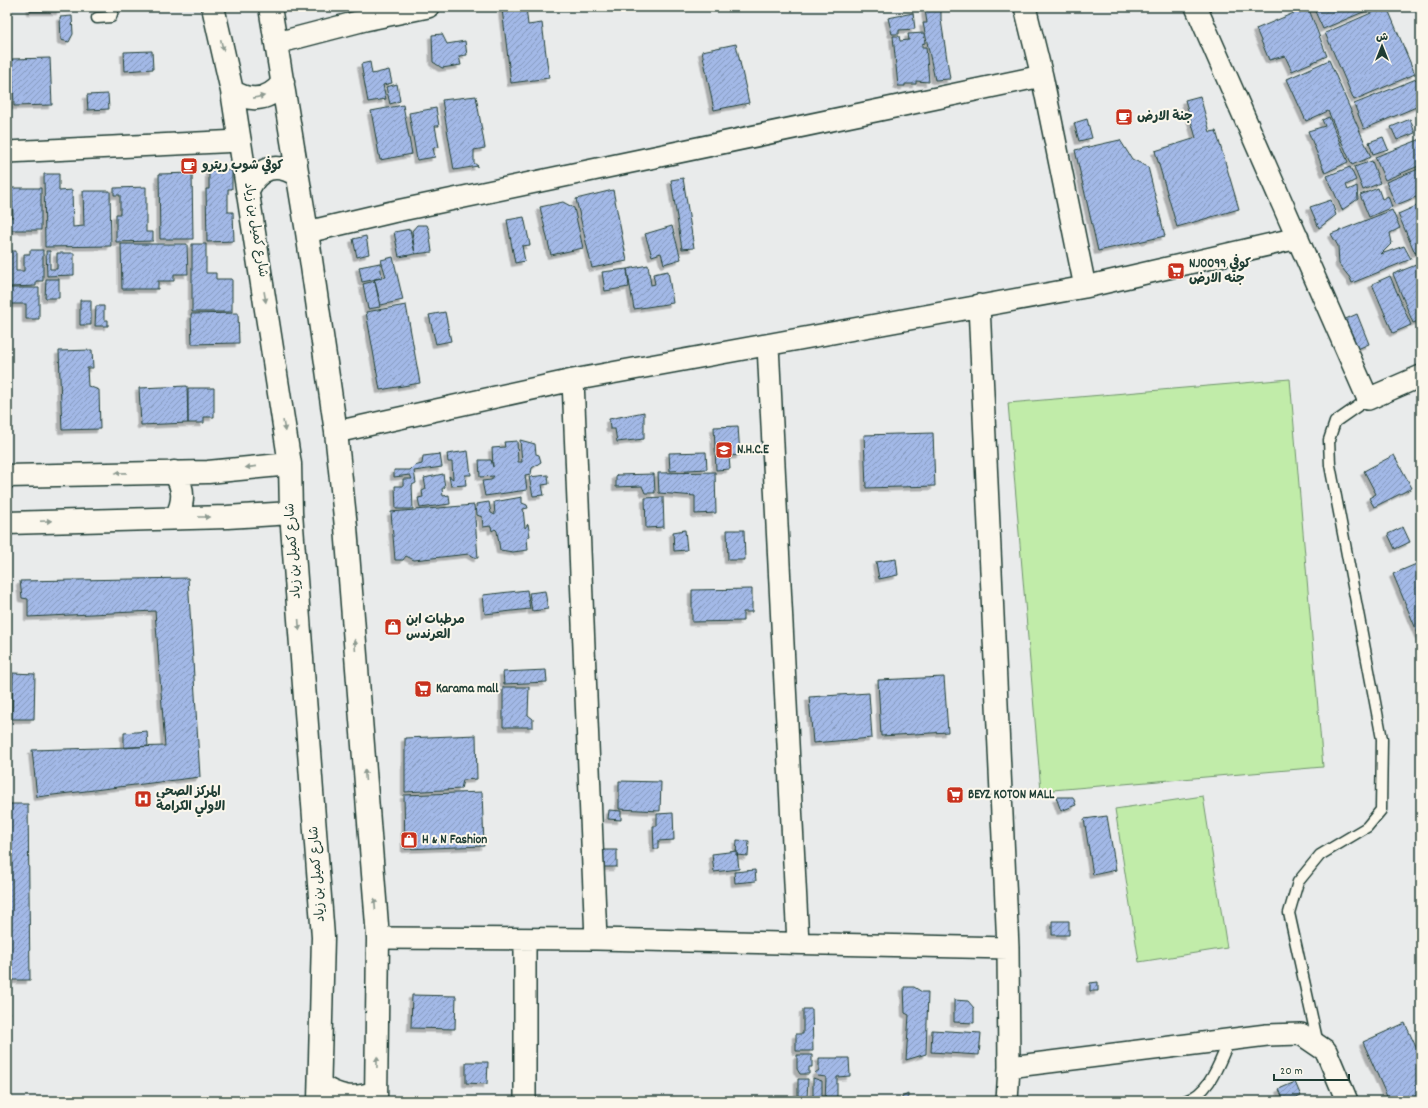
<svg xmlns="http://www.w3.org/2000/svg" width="1428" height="1108" font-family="Dekko,'Playpen Sans Arabic',sans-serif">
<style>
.grass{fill:#c1eca9;stroke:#70946e}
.building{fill:url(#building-hatch);stroke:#1f3d34;filter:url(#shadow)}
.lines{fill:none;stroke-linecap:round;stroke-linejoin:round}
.lane-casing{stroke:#1f3d34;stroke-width:13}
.street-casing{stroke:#1f3d34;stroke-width:24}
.secondary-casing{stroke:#1f3d34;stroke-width:25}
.lane{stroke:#fbf7ec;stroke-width:10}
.street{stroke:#fbf7ec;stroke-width:21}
.secondary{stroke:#fbf7ec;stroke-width:22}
.oneway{fill:#8d9a90}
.labels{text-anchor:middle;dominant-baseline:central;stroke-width:4;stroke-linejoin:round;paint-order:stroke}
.poi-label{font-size:13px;font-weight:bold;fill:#1f3d34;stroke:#fbf7ec;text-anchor:start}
.street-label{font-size:13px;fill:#1f3d34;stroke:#fbf7ec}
</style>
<defs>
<pattern id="building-hatch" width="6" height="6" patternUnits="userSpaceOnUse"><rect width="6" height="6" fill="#a3b9e7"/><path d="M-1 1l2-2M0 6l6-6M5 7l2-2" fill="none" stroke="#8498bc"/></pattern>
<filter id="shadow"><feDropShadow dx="-3.5" dy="3.5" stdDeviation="0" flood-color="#0004"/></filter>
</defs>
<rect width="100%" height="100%" fill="#e9ebeb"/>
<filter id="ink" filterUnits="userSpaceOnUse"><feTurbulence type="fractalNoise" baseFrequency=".025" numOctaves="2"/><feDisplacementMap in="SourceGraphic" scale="8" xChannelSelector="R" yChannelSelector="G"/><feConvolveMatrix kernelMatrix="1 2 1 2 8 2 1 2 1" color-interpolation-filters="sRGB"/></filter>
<g filter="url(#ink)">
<path class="grass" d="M1290,379l33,388 -282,24 -33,-388z
M1203,796l24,152 -88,14 -24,-153z"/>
<path class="building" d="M30,7h30v4h-30z
M526,7l2,18 14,-2 7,55 -38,5 -9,-74z
M1308,7l19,49 -35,15 -7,-15 -16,4 -13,-31z
M1313,7h62l-52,22z
M1385,7h2l28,67 -61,26 -29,-67z
M941,8v12l9,59 -15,1 -12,-57h4l-2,-13z
M913,13l2,16 -16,1v4h-7l-4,-16z
M72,16l1,18 -4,8 -8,-2 -1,-23z
M7,19h3l1,35h-4z
M924,33l1,10 -3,1v3h4l3,35 -13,-1v3h-11v2h-7l-5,-50h6l1,5 9,-1 -1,-6z
M442,34l5,10 18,-3 2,14 -8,1 2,9 -19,3 -9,-6 -1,-27z
M736,44l13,59 -35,7 -12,-59z
M152,51l1,18 -28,2 -1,-19z
M50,58l2,47 -38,1 -2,-47z
M1329,60l42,97 -19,8 -24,-54 -22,10 -19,-42z
M370,62l2,12 17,-4 3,13 -9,2 3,14 -18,3 -7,-38z
M1421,77v28l-57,24 -10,-25z
M397,84l3,17 -10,3 -4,-17z
M108,94l1,15 -21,1 -1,-15z
M476,96l9,52 -11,2v13l4,3 -24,4 -12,-70z
M1200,96l10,36 6,-1 23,78 -62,18 -22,-76 41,-13 -11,-38z
M403,105l9,49 -32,6 -9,-49z
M436,108l3,18h-4l4,21 -6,1 2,9 -18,3 -8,-47z
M1329,117l19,45 -23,11 -17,-42 17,-5 -3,-6z
M1087,119l5,19 -13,3 -5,-18z
M1410,119l5,14 -18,7 -6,-13z
M1383,137l5,12 -15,5 -4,-12z
M1421,139v26l-36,15 -10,-23z
M1120,140l12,19 16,8 17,69 -67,15 -23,-101z
M1372,161l8,22 -17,7 -9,-23z
M1350,167l6,13 -10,5 2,5 9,-4 1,13 -16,11 -15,-34z
M1421,168v27l-25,10 -10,-23z
M209,170h23v19h-4v23h5l1,29 -27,1 -1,-53h3z
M192,173l1,66h-33l-1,-65z
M44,174h15v17l13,-1 1,37 11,-1 -1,-35h27l1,55 -66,1z
M683,178l11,70 -12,1 -11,-69z
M146,187v45h7v9l-37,1v-28h4v-19h-6v-7z
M7,188h34v42h-33v-13h5l-1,-24h-5z
M1378,188l4,11 6,-3 4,11 -23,10 -9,-22z
M613,190l14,71 -35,7 -16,-69z
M1331,200l5,15 -17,13 -9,-21z
M563,202l11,6 9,40 -32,7 -11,-48z
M1421,204v47l-6,2 -17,-39z
M1392,210l8,18 -10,5 2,10 -11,11 23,-8 7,13 -59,24 -2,-5 -11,-14 -1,-18 -7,-12z
M524,217l6,28 -8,1 3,15 -10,2 -8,-43z
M417,225h10l2,5 3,22 -17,2 -3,-23z
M672,226l9,33 -17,5 -3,-11 -9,3 -7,-22z
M410,229l5,25 -16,3 -5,-25z
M366,236l3,18 -12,3 -4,-18z
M121,244h66l1,30h-14v7h-16v8h-36z
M192,244h14v29h10v6h16v33h-40z
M7,249h1v36h-1z
M30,250h13v31h-7v5l-26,1 -1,-36h7v20h8v-17h6z
M46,251h4v18h7v-16h17v22l-27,1z
M393,257l10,43 -22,5 -7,-26 12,-2 -5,-17z
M380,263l2,15 -20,4 -3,-15z
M1421,263v57l-8,3 -20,-49z
M648,265l3,20 4,-1 -2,-10 15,-3 5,32 -39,6 -7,-40z
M627,269l2,18 -24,4 -3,-19z
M1390,276l21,49 -18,8 -21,-49z
M46,279h13v19h-14z
M375,281l5,26 -12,2 -5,-25z
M7,288h32v31h-13v-15h-19z
M80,300h11v25h-11z
M406,305l14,78 -40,7 -14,-78z
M96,306h8v14h4v6h-13z
M445,312l6,29 -15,3 -7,-29z
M238,313l1,30 -47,1 -1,-30z
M1357,314l12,30 -16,7 -12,-30z
M92,350l1,18h-6l1,18 11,4 1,39 -38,1 -3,-79z
M187,386l1,37 -47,2 -2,-37z
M188,388h26v29h-10v6h-16z
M644,412v27l-27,3 -2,-13h-5l-1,-10z
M738,426l2,29 -11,1 1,13 -14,1 -2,-43z
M933,433l2,53 -69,2 -2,-53z
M520,440l15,4 1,10 3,1 2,7 -9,6 -1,6 -6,1 2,15 -42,6 -3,-15 9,-1 3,-4 -14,1 -1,-17h12l2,7 -1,-19 13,-1 -1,-5 13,-1 1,21h4z
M468,451l3,24h-6l1,10 -15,1 -2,-10 4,3 -1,-17h-4l-1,-8z
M706,452l1,17 -37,2 -1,-18z
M440,454l2,13 -28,4 2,12 -4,2 1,24h-17l-1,-23h8v-7h9l-2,-4 -16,2v-7h16l4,-4 8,-2 1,-8z
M1394,455l18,33 -38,19 -5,-9 7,-4 -12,-23z
M715,472l1,41 -21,1v-18l-36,-3 -1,-20z
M443,474l2,13 -3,2 1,7 6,-1 1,9 -30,4 -2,-10 5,-1 -1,-6 4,-2 -2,-11z
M654,474l1,19h-10l-3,-7 -26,1v-12z
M548,475l1,9 -7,1 2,10 -11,1 -4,-19z
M522,497v6l5,2 1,3 -5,1 2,19 3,-4 2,12 -3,1 1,13 -15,2 -13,-2 -3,-19 -2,-2 -3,2 -1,-5 -8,1 -1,-10 -5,-2 -1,-11 13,-2 2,11 4,2 -1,-13z
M663,497l1,30 -18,1 -1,-30z
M474,505l4,53h-2l-7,-4 -55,6 -8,-4 -3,4h-8l-4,-48z
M1403,527l7,15 -15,7 -7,-15z
M685,530l2,20 -13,1 -1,-19z
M727,530h17l1,30h-17z
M896,559l2,16 -19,4 -3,-17z
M1421,562v79l-28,-67z
M188,578l12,199 -163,20 -5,-47 133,-4 -10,-135 -127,6v-18l-6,-1 -2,-17z
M752,589v23h-9v9l-51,1v-32z
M527,590l3,19 -45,5 -2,-19z
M545,591l3,18 -16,2 -3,-18z
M546,670l1,12 -43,2 -1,-12z
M13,673l22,1 -1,45h-22z
M944,677l4,55 -67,4 -3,-56z
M503,687h26l-1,28 5,4v8h-30z
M869,693l3,45 -59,5 -4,-46z
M147,731l1,15 -24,2v-15z
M476,735l1,44 -14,1 -2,9 -56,3v-54z
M619,781l42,1 -1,29 -41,-2z
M482,792l2,54 -79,3 -1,-54z
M1056,797h17l3,8 -15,6z
M7,804h21l2,176h-21v36h-2z
M609,810l12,1v9l-13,-1z
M673,813l1,27 -16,1v8h-4l-1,-23h4v-12z
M1107,816l9,54 -23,5 -9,-56z
M737,840l12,1 -1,15 -12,-1z
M600,850h17v17h-17z
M737,851l2,18 -25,3 -2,-18z
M755,870l1,11 -21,2 -1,-11z
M1052,921h17v14h-17z
M1098,982v9h-8v-8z
M904,987h10l8,5h6l-2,62 -20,6 3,-45 -4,-2z
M412,995l44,1 -1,33 -44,-1z
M954,1000l14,1 6,7v15l-20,-1z
M803,1009h9l1,42h-17v-17h7z
M1405,1023l16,35v43h-32l-26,-59z
M932,1030l49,3 -2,22 -48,-3z
M797,1055h15v12h-3v7h-9l-3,-5z
M819,1058h30l1,18 -13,1v24h-12l1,-24 -8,-1 -3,-3 4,-3z
M466,1062h22l-1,22 -21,-1z
M813,1078l9,3v20h-9z
M798,1079h10l-1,20h-9z
M1295,1082l6,14 -12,5h-5l-5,-12z
M908,1094v7h-6v-4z"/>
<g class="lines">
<g class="lane-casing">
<path id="lane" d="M97,18l14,-1 3,-10
M1318,1044l-29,-131 9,-31 22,-27 47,-28 14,-17 1,-71 -52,-274 -1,-25 6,-18 33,-23
M1185,1101c26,-8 34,-39 45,-62"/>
</g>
<g class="street-casing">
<path id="street" d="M1025,7l17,69 43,211
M1196,7l172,392 53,-23
M277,43l88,-23 63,-13
M7,152l233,-11
M307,232l85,-20 650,-136
M979,305l29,643 1,119 -2,34
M768,345l30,598
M573,380l23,559
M336,432l237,-52 512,-93 213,-49
M378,938l218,1 412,9
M525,939v162
M1009,1067l258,-32 34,-1 25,17 21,50"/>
</g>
<g class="secondary-casing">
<path id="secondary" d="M213,7l19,84 58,373 1,49 32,424 -4,164
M270,7l37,225 29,200 10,95 32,411 -2,163
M232,91c19,12 38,9 51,-9
M248,190c11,-23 28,-28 49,-15
M174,472c10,15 11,29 2,45
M7,476l201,-4 82,-8
M7,523l220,-6 64,-4
M320,1085c18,13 35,15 56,7"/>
</g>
<use href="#lane" class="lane"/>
<use href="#street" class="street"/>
<use href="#secondary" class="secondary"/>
</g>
<defs><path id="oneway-solid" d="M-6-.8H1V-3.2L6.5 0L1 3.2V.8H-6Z"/></defs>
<g class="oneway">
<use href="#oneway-solid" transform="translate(222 45) rotate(77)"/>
<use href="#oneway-solid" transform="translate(259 97) rotate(-11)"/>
<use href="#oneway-solid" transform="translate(265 297) rotate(81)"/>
<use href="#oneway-solid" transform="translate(284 426) rotate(81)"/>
<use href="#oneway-solid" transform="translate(251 467) rotate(174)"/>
<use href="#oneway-solid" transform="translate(121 473) rotate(179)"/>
<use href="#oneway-solid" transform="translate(204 517)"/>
<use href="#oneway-solid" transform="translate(46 521) rotate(-2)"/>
<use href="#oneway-solid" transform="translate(299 625) rotate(86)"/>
<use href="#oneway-solid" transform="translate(355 645) rotate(-94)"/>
<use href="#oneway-solid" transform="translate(365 775) rotate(-94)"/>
<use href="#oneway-solid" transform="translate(375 904) rotate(-94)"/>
<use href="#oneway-solid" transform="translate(377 1062) rotate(-89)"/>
</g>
</g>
<defs>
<g id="cafe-square" transform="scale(0.9)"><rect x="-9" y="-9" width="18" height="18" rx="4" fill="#c8321e" stroke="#fbf7ec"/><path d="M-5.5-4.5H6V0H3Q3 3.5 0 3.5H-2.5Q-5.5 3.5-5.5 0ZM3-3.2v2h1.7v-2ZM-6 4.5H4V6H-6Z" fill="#fff"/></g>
<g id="supermarket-square" transform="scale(0.9)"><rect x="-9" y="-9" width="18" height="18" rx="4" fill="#c8321e" stroke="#fbf7ec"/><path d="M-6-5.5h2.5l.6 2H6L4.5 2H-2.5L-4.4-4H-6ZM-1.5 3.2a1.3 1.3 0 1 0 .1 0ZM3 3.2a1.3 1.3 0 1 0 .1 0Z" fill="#fff"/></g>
<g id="university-square" transform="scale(0.9)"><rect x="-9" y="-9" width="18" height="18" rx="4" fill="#c8321e" stroke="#fbf7ec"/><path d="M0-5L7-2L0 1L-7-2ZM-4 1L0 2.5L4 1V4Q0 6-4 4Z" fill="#fff"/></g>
<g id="shop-square" transform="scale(0.9)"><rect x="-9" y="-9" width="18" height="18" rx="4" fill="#c8321e" stroke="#fbf7ec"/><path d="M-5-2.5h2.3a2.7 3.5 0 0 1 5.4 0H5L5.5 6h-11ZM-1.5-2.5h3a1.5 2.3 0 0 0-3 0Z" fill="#fff"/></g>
<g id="hospital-square" transform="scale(0.9)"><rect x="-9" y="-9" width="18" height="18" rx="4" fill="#c8321e" stroke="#fbf7ec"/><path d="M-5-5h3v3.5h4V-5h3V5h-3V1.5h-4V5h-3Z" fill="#fff"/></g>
</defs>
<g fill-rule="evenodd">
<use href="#cafe-square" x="1124" y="117"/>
<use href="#cafe-square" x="189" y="166"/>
<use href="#supermarket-square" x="1176" y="271"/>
<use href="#university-square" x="724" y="450"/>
<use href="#shop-square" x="393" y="627"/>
<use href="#supermarket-square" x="423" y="689"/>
<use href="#supermarket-square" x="955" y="795"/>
<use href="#hospital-square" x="143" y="799"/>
<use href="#shop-square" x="409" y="840"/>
</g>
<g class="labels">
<g class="poi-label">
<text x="1137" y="117">جنة الارض</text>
<text x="202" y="166">كوفي شوب ريترو</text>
<text x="1189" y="264">NJ0099 كوفي<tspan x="1189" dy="15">جنه الارض</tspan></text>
<text x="737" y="450">N.H.C.E</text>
<text x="406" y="620">مرطبات ابن<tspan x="406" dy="15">العرندس</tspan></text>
<text x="436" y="689">Karama mall</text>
<text x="156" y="792">المركز الصحي<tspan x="156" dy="15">الاولي الكرامة</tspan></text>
<text x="968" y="795">BEYZ KOTON MALL</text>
<text x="422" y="840">H &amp; N Fashion</text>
</g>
<g class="street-label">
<text transform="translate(255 230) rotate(81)">شارع كميل بن زياد</text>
<text transform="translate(294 551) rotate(-94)">شارع كميل بن زياد</text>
<text transform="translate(318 874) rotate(-94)">شارع كميل بن زياد</text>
</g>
</g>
<rect width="1428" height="1108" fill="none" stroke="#fbf7ec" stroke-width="24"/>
<rect x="12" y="12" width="1404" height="1084" fill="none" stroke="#1f3d34" stroke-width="1.5" filter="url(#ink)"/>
<g transform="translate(1382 46)" stroke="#fbf7ec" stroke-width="3" paint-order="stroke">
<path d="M0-3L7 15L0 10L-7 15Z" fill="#1f3d34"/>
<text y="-6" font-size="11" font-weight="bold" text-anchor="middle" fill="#1f3d34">ش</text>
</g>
<path d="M1274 1074v6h75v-6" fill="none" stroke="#1f3d34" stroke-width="2"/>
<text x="1280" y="1074" font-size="12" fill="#1f3d34" stroke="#fbf7ec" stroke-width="3" paint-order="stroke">20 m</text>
</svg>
